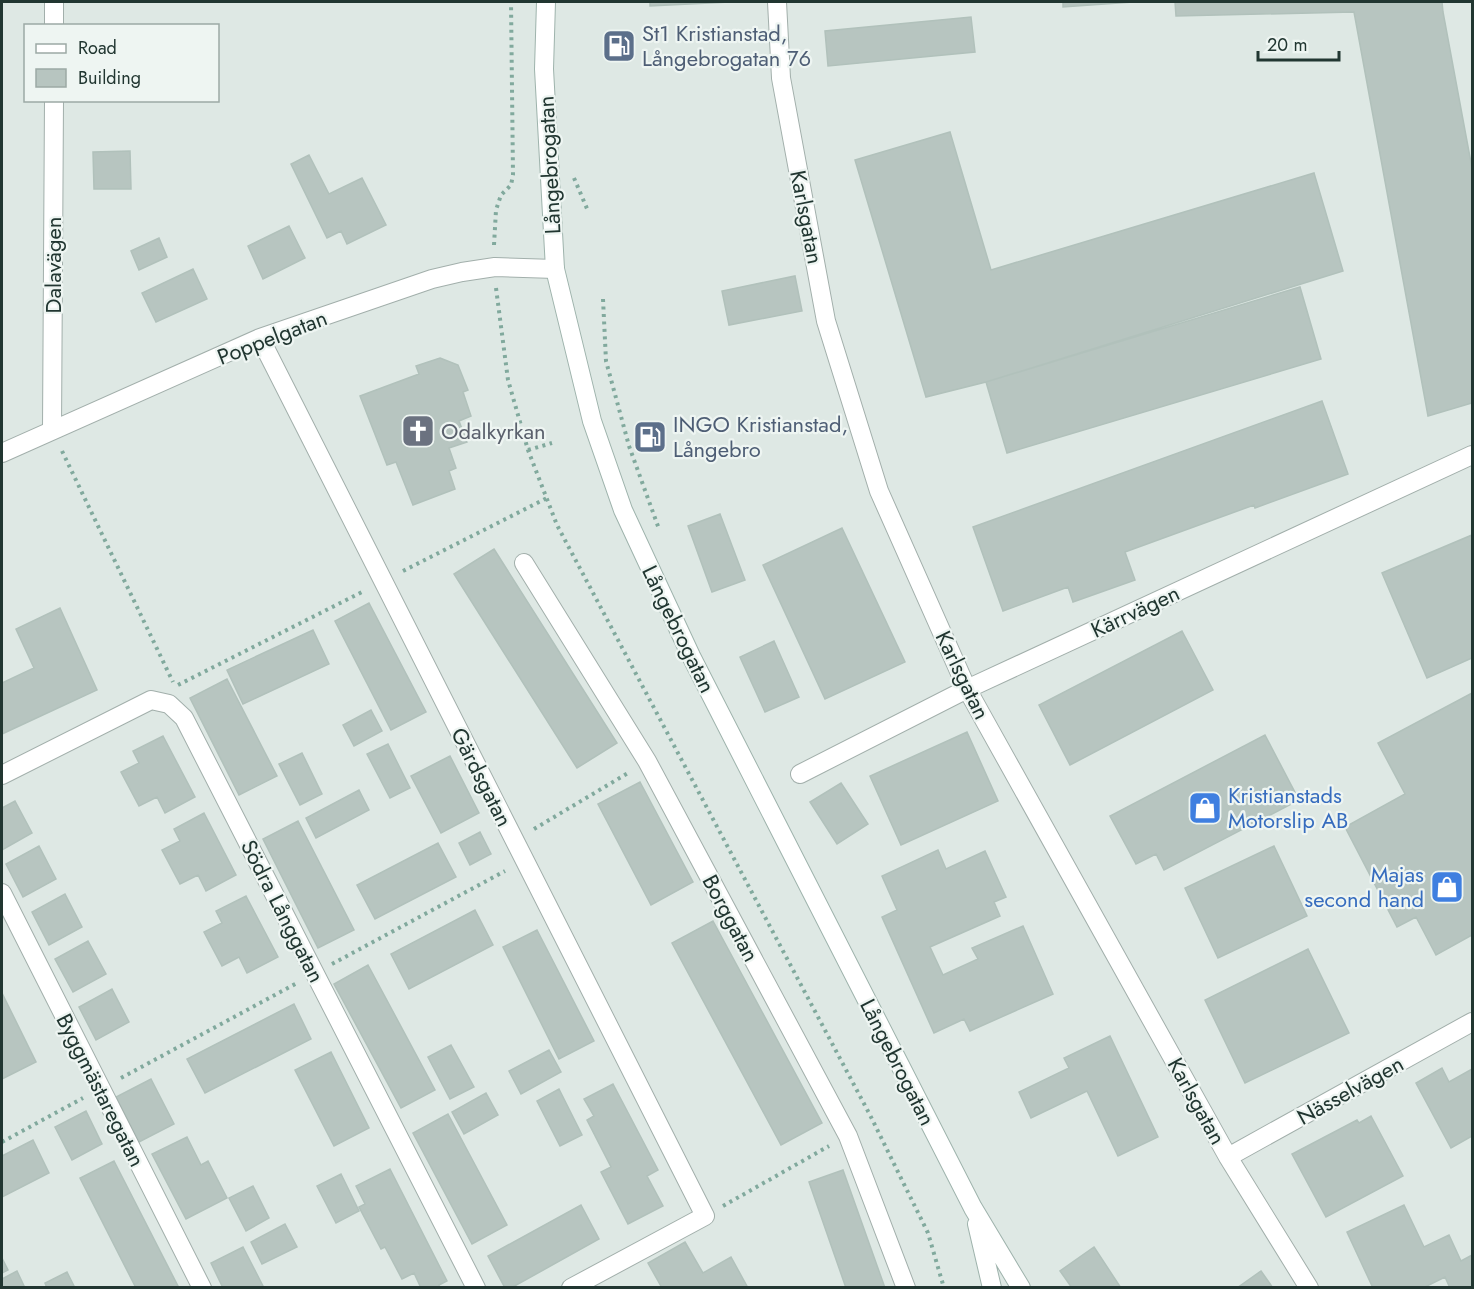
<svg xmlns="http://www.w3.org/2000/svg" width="1474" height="1289" font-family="Jost,sans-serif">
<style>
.building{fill:#b7c5c0;stroke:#b1c1bb;stroke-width:1.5}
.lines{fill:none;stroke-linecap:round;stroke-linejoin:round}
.minor-casing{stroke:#a2afab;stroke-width:20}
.secondary-casing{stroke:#9eb3ac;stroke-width:20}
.path{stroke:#81a99d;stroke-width:4;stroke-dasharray:3 4.5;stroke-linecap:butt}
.minor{stroke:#fff;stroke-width:18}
.secondary{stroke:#fff;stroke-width:18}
.labels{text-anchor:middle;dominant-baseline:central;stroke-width:4.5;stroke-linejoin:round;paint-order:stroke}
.service-label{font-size:22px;fill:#4e5e75;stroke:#eef5f2;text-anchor:start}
.street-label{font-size:22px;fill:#213631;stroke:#eef5f2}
.worship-label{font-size:22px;fill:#5b616d;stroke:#eef5f2;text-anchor:start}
.shop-label{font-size:22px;fill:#366cbe;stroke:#eef5f2;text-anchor:start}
</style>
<rect width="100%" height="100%" fill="#dee8e4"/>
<path class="building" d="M650,2h80l-80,4z
M1063,2h70l-70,5z
M1175,2h267l1,10 29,156v235l-44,13 -74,-404 -178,4z
M971,17l4,35 -147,14 -3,-35z
M950,132l41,138 323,-97 29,98 -357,111 -60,15 -71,-237z
M130,151l1,38h-37l-1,-37z
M309,155l20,39 33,-16 24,47 -39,19 -6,-13 -14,7 -36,-74z
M289,226l16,32 -42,21 -15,-33z
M159,238l8,19 -28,13 -8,-19z
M193,269l14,30 -51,23 -14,-29z
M795,276l7,35 -73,14 -7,-34z
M1300,287l21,72 -314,94 -21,-71z
M440,358l18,7 10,25 -5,2 8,24 -12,5 8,21 -18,6 7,20 -7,3 6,18 -42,16 -17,-43 -9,3 -27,-69 59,-22 -3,-8z
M1322,401l26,73 -93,34 -1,-3 -129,47 10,28 -62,22 -5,-15 -65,24 -30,-84z
M720,514l25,66 -33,12 -24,-66z
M842,528l63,134 -80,37 -62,-134z
M1472,535v123l-45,20 -45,-105z
M494,549l123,194 -40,25 -123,-194z
M369,603l57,109 -35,18 -56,-109z
M60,608l37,82 -95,44v-51l32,-15 -18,-39z
M313,630l16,34 -86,40 -16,-34z
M1182,631l31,59 -143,75 -31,-60z
M774,641l25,56 -34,15 -25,-55z
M227,679l50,97 -38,19 -49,-97z
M1472,693v242l-36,20 -20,-38 -19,10 -52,-100 60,-33 -27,-51z
M371,710l11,21 -28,15 -11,-21z
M967,732l31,69 -97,44 -31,-69z
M1265,735l34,65 -135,70 -8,-16 -20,10 -26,-48z
M163,736l32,61 -30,16 -8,-16 -18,9 -18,-34 18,-9 -6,-12z
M388,744l22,44 -20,10 -23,-44z
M302,753l20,41 -22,11 -21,-41z
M450,756l29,57 -38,20 -30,-57z
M640,782l53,100 -42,23 -53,-101z
M841,783l27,41 -31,20 -27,-42z
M359,790l10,20 -53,28 -10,-20z
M15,801l17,32 -30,17v-42z
M204,813l32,62 -30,16 -8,-16 -18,9 -18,-34 18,-9 -6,-12z
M298,821l56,109 -36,18 -55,-109z
M480,832l11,22 -21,11 -11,-22z
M438,843l18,34 -81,42 -18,-34z
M39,846l17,33 -33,18 -17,-33z
M1274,846l33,70 -89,42 -33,-70z
M938,850l8,19 39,-18 21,46 -12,5 6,14 -70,31 13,28 35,-16 -6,-11 51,-22 30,68 -83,37 -6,-12 -30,14 -52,-116 15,-7 -15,-34z
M65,894l17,33 -33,18 -17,-33z
M246,896l32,61 -31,16 -8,-16 -17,9 -18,-34 18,-9 -6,-12z
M475,910l18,35 -84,44 -18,-35z
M713,921l109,202 -41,22 -109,-202z
M537,930l57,111 -35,18 -56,-112z
M88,941l18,33 -33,18 -18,-33z
M1308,949l41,84 -104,50 -40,-83z
M368,965l67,125 -34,18 -67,-124z
M112,989l17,33 -33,18 -17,-33z
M2,993l34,69 -34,17z
M294,1004l17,35 -106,54 -18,-34z
M1110,1036l48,101 -40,19 -31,-65 -56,27 -12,-26 50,-24 -5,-10z
M451,1045l23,42 -24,12 -22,-42z
M549,1050l12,22 -40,22 -12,-23z
M331,1052l38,76 -35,18 -39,-76z
M1442,1068l7,14 23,-13v67l-21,12 -35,-65z
M151,1079l23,45 -35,18 -23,-45z
M613,1084l45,86 -11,6 16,30 -35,18 -27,-52 10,-5 -24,-47 7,-4 -10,-17z
M559,1089l23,46 -22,11 -23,-45z
M486,1093l12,22 -34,19 -12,-22z
M86,1111l16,33 -30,16 -17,-33z
M448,1114l59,111 -35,19 -59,-111z
M1371,1116l32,60 -77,41 -34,-63 65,-34 2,3z
M187,1137l14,28 7,-4 19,37 -41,21 -34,-65z
M33,1140l16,33 -47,24v-41z
M114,1161l65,127h-43l-56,-110z
M390,1169l57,112 -8,4 1,3h-19l-7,-15 -12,6 -17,-32 -4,2 -22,-42 6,-3 -9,-18z
M843,1170l42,118h-39l-37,-106z
M341,1174l18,37 -23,12 -19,-37z
M253,1186l16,32 -23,13 -17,-33z
M581,1205l18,34 -88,49h-6l-17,-32z
M1404,1205l20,42 25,-12 12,26 11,-6v33h-22l-5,-11 -22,11h-50l-26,-56z
M285,1224l12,23 -35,17 -11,-22z
M685,1242l18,31 28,-16 17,31h-86l-14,-25z
M243,1247l21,41h-41l-12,-25z
M1094,1247l27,41h-49l-12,-17z
M2,1258l6,12 -6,3z
M17,1271l8,17h-23v-9z
M1261,1271l12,17h-36z
M67,1272l8,16h-28l-2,-5z"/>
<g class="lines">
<g class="minor-casing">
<path id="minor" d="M777,2l4,76 45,243 53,170 88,198 261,468 81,131
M54,26v-24
M260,338l445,878 -134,72
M52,430l2,-330
M2,453l258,-115 172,-59 30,-7 33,-5 60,2
M524,563l123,198 201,375 58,152
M800,774l167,-85 505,-234
M2,775l149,-75 18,4 15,14 292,570
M2,893l200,395
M1228,1157l244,-135"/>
</g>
<g class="secondary-casing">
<path id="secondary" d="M546,2l-2,67 11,200 37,152 31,89 68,146 282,552 48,80
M977,1224l15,64"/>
</g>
<path class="path" d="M574,178l14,33
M494,245l2,-35 5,-15 10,-10 2,-10 -2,-173
M496,288l12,92 20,70 29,75 313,590 58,118 16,55
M603,299l3,62 23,85 30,83
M528,450l24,-7
M62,451l111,231
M403,571l144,-73
M178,685l186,-94
M534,829l94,-56
M332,964l173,-93
M121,1078l176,-95
M2,1142l81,-44
M723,1206l106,-60"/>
<use href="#minor" class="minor"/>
<use href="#secondary" class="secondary"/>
</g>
<defs>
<g id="fuel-square" transform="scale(1.725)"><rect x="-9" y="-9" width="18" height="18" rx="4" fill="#5c6f8a" stroke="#eef5f2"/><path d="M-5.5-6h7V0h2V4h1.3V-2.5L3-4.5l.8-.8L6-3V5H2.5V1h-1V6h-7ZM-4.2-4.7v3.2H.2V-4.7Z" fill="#fff"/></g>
<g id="church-square" transform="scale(1.725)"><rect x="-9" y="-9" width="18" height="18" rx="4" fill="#6b7280" stroke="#eef5f2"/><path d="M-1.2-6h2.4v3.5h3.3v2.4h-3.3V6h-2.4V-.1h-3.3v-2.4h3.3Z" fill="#fff"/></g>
<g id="shop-square" transform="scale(1.725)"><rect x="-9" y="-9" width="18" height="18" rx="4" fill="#3f7fe0" stroke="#eef5f2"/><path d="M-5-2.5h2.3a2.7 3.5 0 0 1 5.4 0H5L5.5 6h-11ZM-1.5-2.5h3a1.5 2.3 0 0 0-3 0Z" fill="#fff"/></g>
</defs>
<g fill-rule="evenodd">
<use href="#fuel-square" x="619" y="46"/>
<use href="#church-square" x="418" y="431"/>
<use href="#fuel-square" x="650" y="437"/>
<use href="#shop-square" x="1205" y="808"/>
<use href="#shop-square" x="1447" y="887"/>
</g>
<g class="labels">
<g class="service-label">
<text x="642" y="33">St1 Kristianstad,<tspan x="642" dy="25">Långebrogatan 76</tspan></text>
<text x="673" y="424">INGO Kristianstad,<tspan x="673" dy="25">Långebro</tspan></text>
</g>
<g class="street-label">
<text transform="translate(549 165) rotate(-93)">Långebrogatan</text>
<text transform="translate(807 217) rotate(79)">Karlsgatan</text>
<text transform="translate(53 265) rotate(-90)">Dalavägen</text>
<text transform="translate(272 337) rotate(-21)">Poppelgatan</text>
<text transform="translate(1135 611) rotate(-25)">Kärrvägen</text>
<text transform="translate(679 629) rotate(64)">Långebrogatan</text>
<text transform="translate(963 675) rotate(64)">Karlsgatan</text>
<text transform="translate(482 777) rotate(63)">Gärdsgatan</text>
<text transform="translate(283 911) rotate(63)">Södra Långgatan</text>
<text transform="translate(731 918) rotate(62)">Borggatan</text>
<text transform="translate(898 1062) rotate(63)">Långebrogatan</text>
<text transform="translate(101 1090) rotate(63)">Byggmästaregatan</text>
<text transform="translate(1350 1090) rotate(-29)">Nässelvägen</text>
<text transform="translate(1197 1101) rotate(61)">Karlsgatan</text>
</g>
<g class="worship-label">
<text x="441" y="431">Odalkyrkan</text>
</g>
<g class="shop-label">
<text x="1228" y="795">Kristianstads<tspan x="1228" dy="25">Motorslip AB</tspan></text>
<text x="1424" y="874" text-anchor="end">Majas<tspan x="1424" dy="25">second hand</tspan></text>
</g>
</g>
<rect width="1474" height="1289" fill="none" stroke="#213631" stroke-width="6"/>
<rect x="24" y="24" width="195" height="78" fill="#eef5f2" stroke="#9ca9a5" stroke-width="1.5"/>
<rect x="36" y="44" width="30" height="9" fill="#ffffff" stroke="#9ca9a5" stroke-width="1.5"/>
<text x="78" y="54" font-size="18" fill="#213631">Road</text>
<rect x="36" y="69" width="30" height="18" fill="#b7c5c0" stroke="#9ca9a5" stroke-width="1.5"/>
<text x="78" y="84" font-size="18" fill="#213631">Building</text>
<path d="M1258 51v9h81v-9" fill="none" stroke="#213631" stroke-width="3"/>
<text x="1267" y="51" font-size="18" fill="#213631" stroke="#eef5f2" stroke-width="4.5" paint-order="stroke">20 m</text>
</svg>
